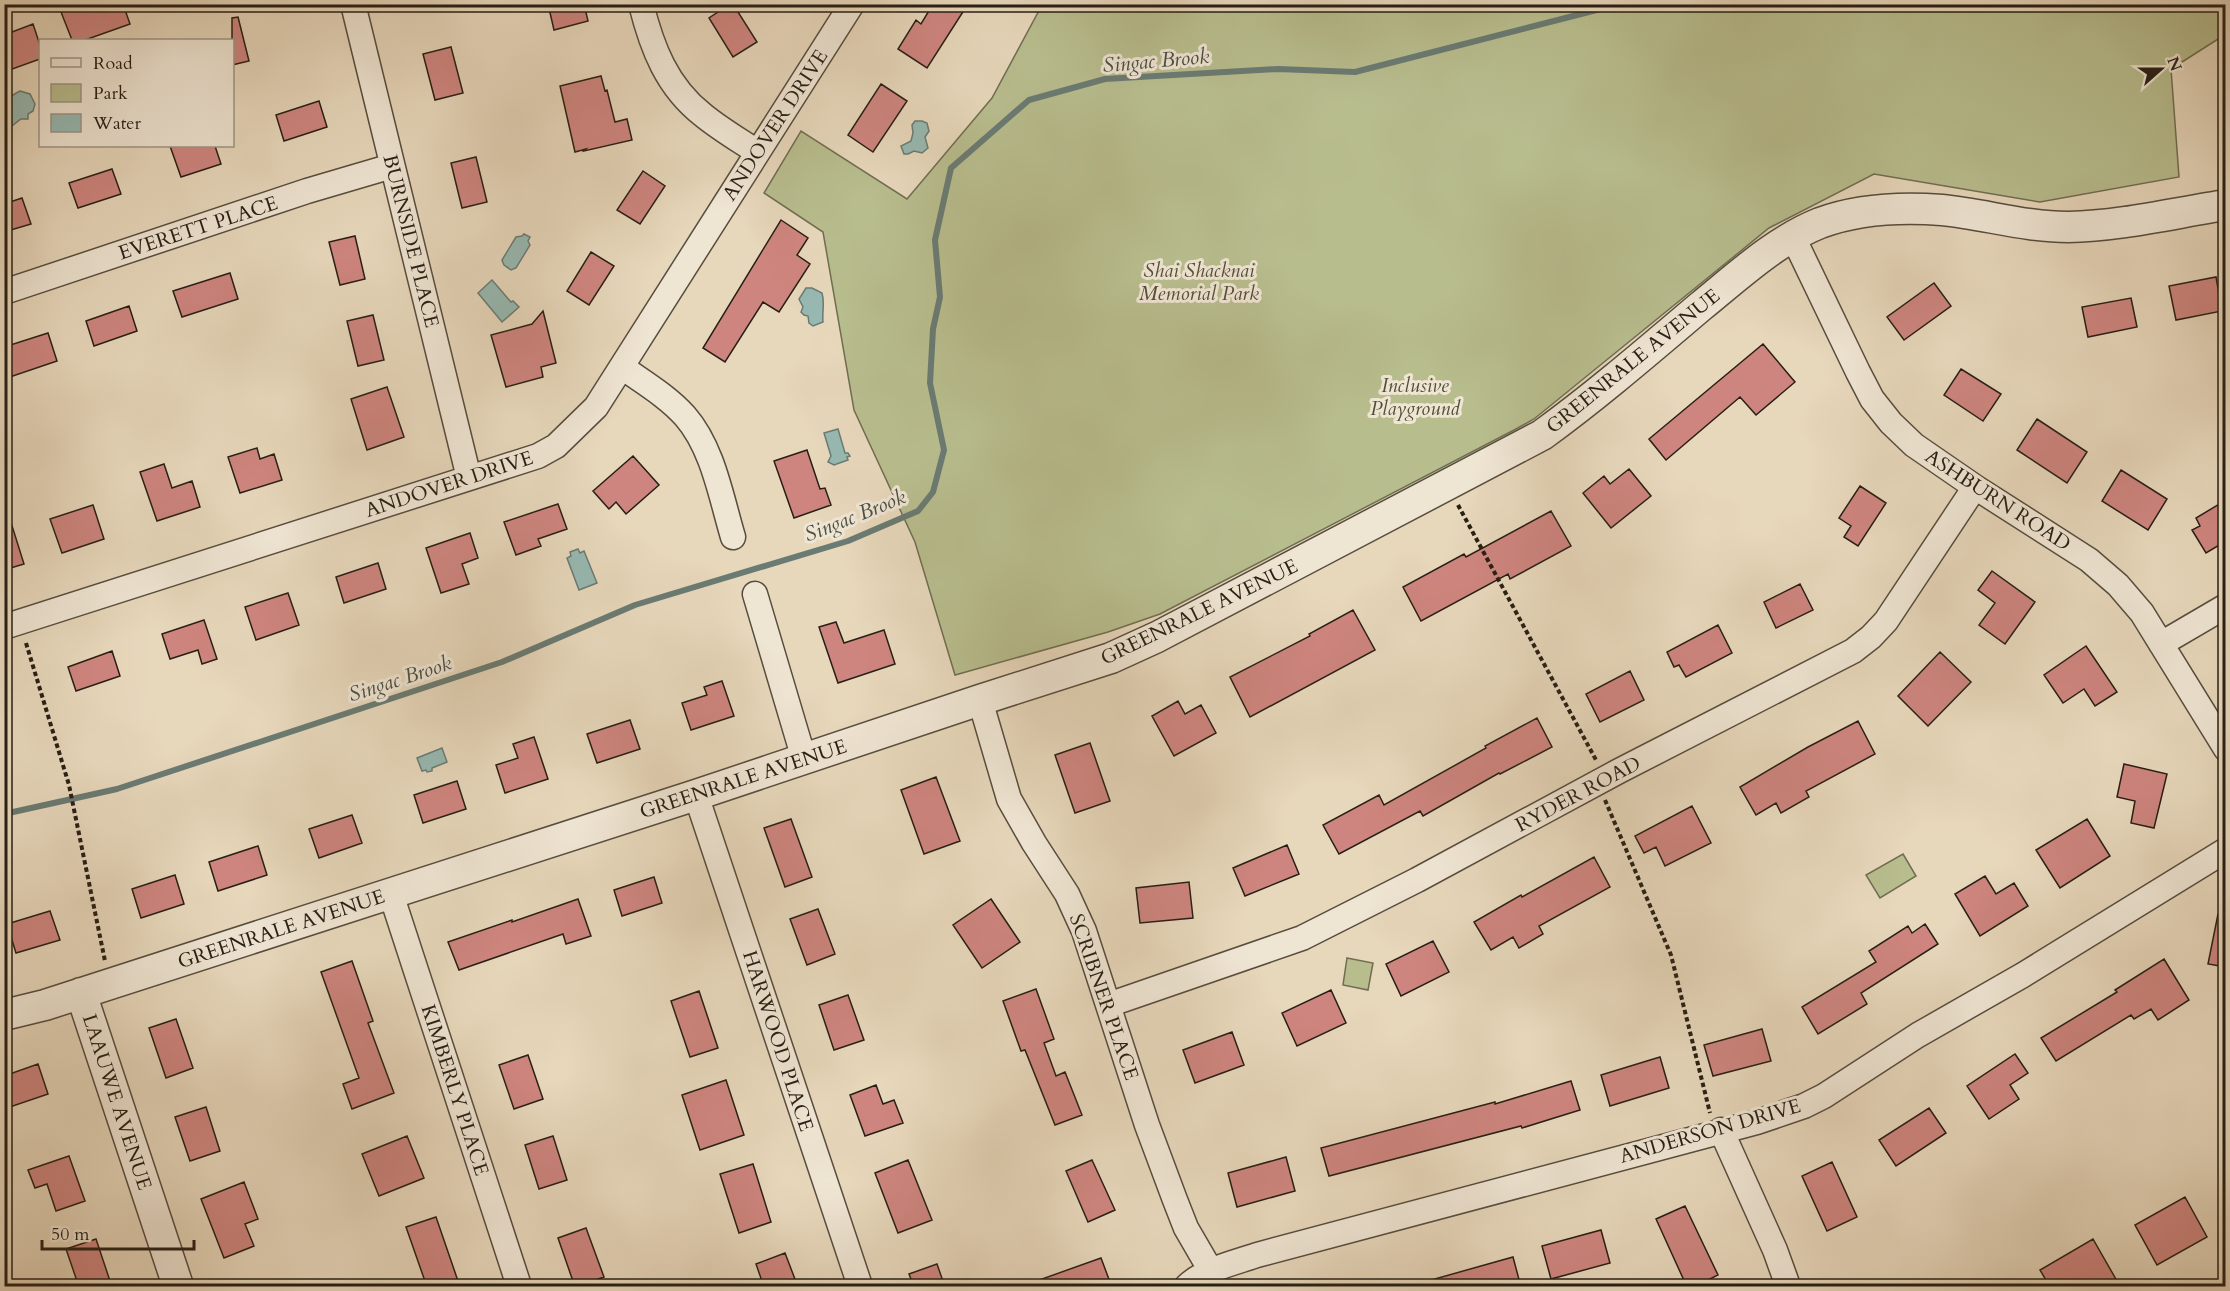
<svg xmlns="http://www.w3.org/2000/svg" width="2230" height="1291" font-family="Cardo,serif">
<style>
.green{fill:#b8bd8e;stroke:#706e52;stroke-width:1.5}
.water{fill:#97b9b2;stroke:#6a7b73;stroke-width:1.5}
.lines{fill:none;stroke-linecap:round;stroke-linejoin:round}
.stream{stroke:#6a7b73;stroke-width:6}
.building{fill:#ce857f;stroke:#271f15;stroke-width:1.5}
.minor-casing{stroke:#574d3e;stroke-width:27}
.tertiary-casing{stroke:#574d3e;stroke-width:33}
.path{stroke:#271f15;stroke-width:4;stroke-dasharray:4.5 3;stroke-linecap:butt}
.minor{stroke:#efe5d3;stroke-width:24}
.tertiary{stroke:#efe5d3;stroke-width:30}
.labels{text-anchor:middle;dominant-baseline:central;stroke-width:6;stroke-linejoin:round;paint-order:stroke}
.street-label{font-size:20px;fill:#271f15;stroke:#efe5d3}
.park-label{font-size:20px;font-style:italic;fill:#524e39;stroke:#efe5d3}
.water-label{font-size:21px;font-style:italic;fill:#494d44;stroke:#efe5d3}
</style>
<rect width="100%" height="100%" fill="#e7d7bb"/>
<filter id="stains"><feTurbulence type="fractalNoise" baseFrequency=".00333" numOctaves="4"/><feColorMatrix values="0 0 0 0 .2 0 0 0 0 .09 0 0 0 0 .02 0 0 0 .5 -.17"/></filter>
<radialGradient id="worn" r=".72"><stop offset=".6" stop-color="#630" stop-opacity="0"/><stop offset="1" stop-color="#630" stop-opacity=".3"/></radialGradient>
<path class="green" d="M1042,5l1183,-1 1,30 -55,35 8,108 -139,25 -166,-28 -105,54 -235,191 -18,10 -356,185 -52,18 -153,43 -40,-133 -61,-132 -31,-178 -59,-39 37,-62 106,68 85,-101z
M1903,854l13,22 -36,22 -14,-23z
M1347,958l26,5 -5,27 -25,-5z"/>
<path class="water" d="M20,91l10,3 5,10 -2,7 -5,3v5h-7l-12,9 -4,-2c-1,-19 -4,-26 15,-35z
M915,121h7l5,2 2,8 -4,6 3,11 -6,5 -8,-2 -6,3h-4l-3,-8 10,-5 2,-8 -1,-8z
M524,234l6,3 -2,4 2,4 -14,23 -5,2 -7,-5 -2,-5 14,-23 6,-1z
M492,280l19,22 2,-1 6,6 -17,15 -24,-29z
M806,288h6l10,5c3,10 0,18 1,29l-10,4 -4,-3 -1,-7 -4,-1 -3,-3 2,-5 -4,-8z
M838,429l7,24h3l2,3 -3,1 1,3 -14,5 -6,-3 3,-6 -7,-23z
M578,549l2,4 4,-2 13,32 -18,7 -12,-32 4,-2 -1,-4z
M442,748l5,14 -15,6v3l-5,1 -1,-2 -4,1 -5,-13z"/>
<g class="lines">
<path class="stream" d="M4,814l113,-25 385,-127 133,-57 213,-64 70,-30 15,-19 11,-42 -14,-67 3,-54 7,-32 -5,-57 16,-72 78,-68 76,-21 173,-10 77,3 265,-68"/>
</g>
<path class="building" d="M83,4h40l7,20 -45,16h-13l-11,-28z
M548,4h36l4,17 -34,9z
M730,4h3l24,38 -24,15 -24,-39z
M933,4h35l-41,64 -29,-19 18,-29 5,4z
M238,17l11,44 -17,4v-47z
M33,24l7,21v14l-36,13v-37z
M451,47l12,46 -28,7 -12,-46z
M601,76l4,15 2,-1 8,32 12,-3 5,21 -48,11 2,-2 -11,3 -15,-66z
M881,84l26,17 -34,51 -25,-17z
M319,101l8,26 -43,14 -8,-26z
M170,146h45l6,18 -40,13z
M476,157l11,45 -25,6 -11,-45z
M112,169l9,25 -43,14 -9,-25z
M643,171l22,15 -25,38 -23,-14z
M22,198l9,26 -27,8v-28z
M781,220l27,18 -11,17 13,9 -31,48 -16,-10 -38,60 -22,-14z
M355,236l10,43 -25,6 -11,-43z
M591,252l23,14 -25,39 -22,-14z
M230,273l8,26 -56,18 -9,-26z
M2216,277l6,34 -46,9 -7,-34z
M1934,283l17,23 -47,34 -17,-23z
M2131,298l6,29 -49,10 -6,-30z
M129,306l8,25 -43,15 -8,-25z
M543,311l13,52 -15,4 2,10 -37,10 -15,-52 41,-11z
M373,315l11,45 -26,6 -11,-45z
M48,333l9,28 -53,18v-32z
M1763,344l32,38 -39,33 -16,-18 -74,63 -17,-21z
M1961,369l40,25 -18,27 -39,-26z
M387,387l17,50 -37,13 -16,-51z
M2037,419l50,33 -20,31 -50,-33z
M257,448l3,11 14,-5 8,26 -42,13 -12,-36z
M807,450l13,39 5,-1 6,17 -37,13 -20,-57z
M633,456l26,29 -33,29 -10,-12 -7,7 -16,-18z
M164,464l8,24 20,-7 8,26 -43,14 -17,-49z
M1629,469l22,27 -40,32 -28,-35 21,-17 6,8z
M2121,470l46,29 -19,31 -46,-29z
M1860,486l26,17 -28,43 -14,-9 7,-11 -12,-8z
M2226,500v41l-20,12 -14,-23 8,-4 -4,-8z
M558,504l9,25 -29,10 3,7 -25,9 -12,-33z
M93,505l11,34 -42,14 -12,-34z
M1551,511l20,35 -61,33 -2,-5 -87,47 -18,-34 61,-33 2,3z
M4,513h4l16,51 -20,6z
M470,533l8,25 -16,6 7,20 -28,9 -15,-45z
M378,563l8,26 -42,14 -8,-26z
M1992,571l43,31 -30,42 -26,-19 16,-22 -17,-13z
M1800,584l13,26 -37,18 -12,-26z
M288,593l11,32 -43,15 -11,-33z
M1353,610l22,40 -125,67 -20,-40 80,-41 -1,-2z
M204,620l13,39 -15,5 -4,-14 -28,9 -8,-25z
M836,622l8,21 40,-13 11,34 -57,19 -19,-56z
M1718,625l14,28 -46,24 -7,-12 -5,2 -7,-15z
M2086,646l31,46 -22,14 -11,-17 -21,14 -19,-28z
M112,651l8,25 -44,15 -8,-24z
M1940,652l31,30 -43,44 -30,-30z
M1630,671l14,29 -44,22 -14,-28z
M722,681l12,35 -43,14 -9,-27 25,-8 -3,-8z
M1178,701l7,13 16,-9 15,28 -42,23 -22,-40z
M1537,718l15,29 -52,27 -1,-1 -76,43 -3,-5 -81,43 -16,-29 56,-30 5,10 102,-57 -1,-2z
M630,720l10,29 -43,14 -10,-29z
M1858,721l17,33 -69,37 3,6 -28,16 -5,-10 -20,12 -16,-28 68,-40z
M534,737l14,42 -43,14 -9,-28 22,-7 -5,-14z
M1090,743l20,58 -35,12 -20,-58z
M2124,764l43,10 -13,54 -23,-5 4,-22 -18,-4z
M936,777l24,64 -36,13 -23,-64z
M457,781l9,28 -43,14 -9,-28z
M1692,806l19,37 -46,23 -9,-19 -12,6 -9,-17z
M352,815l10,28 -43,15 -10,-29z
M791,819l21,58 -27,10 -21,-59z
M2087,819l23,37 -50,32 -24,-38z
M1287,845l12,29 -54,22 -12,-28z
M258,846l9,29 -49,16 -9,-29z
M1594,857l16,30 -71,39 4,8 -24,14 -6,-11 -22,13 -17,-28 47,-27 1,2z
M175,875l9,29 -43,14 -9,-29z
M1985,876l11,18 18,-11 14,23 -48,30 -25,-42z
M654,877l8,26 -40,13 -8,-26z
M1189,882l4,36 -53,5 -4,-35z
M578,899l13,37 -25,8 -3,-10 -104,36 -11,-28 64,-22v2z
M991,899l29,43 -38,26 -29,-43z
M818,909l17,45 -28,11 -17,-46z
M50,911l10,29 -44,13 -9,-29z
M2218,914l8,1v52l-18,-3z
M1925,924l13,20 -77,49 6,11 -49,30 -16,-27 74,-45 -7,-11 39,-25 4,7z
M1433,941l16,31 -48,24 -15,-32z
M2164,959l25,41 -31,20 -7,-11 -17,10 -3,-4 -75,46 -15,-23 76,-46 -2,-2z
M352,961l21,60 -5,2 26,70 -42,16 -9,-25 16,-6 -38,-106z
M1036,989l18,50 -10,4 12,33 9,-4 17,43 -27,10 -30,-75 -4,1 -18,-50z
M1331,990l15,33 -49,23 -15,-33z
M699,991l19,57 -28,9 -19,-56z
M848,995l16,45 -30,10 -15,-45z
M176,1019l17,49 -27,10 -17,-50z
M1762,1029l9,32 -58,15 -9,-31z
M1232,1032l12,33 -49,18 -12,-33z
M2015,1054l13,19 -18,12 9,14 -30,20 -22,-33z
M528,1055l15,44 -29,10 -15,-44z
M1660,1057l9,31 -59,18 -9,-31z
M38,1064l10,30 -44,15v-33z
M726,1080l18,55 -44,15 -18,-55z
M1571,1081l9,29 -58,18 -1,-2 -192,50 -8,-28 174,-46v2z
M876,1085l7,19 11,-4 9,23 -38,13 -15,-41z
M206,1107l14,44 -30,10 -15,-44z
M1929,1108l17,25 -50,33 -17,-26z
M407,1136l17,42 -45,18 -17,-42z
M553,1136l14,44 -28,9 -14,-44z
M69,1156l16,45 -29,10 -9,-27 -12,4 -7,-18z
M1286,1157l9,34 -58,16 -9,-34z
M908,1160l24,60 -34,13 -23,-60z
M1092,1160l23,50 -27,12 -22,-51z
M1832,1162l25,55 -30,14 -25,-55z
M753,1164l18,58 -32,11 -19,-59z
M244,1182l14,37 -13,5 9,22 -30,12 -23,-59z
M2185,1197l22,40 -50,28 -22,-40z
M1685,1206l33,69 -24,12h-7l-31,-68z
M436,1217l22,64 -15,6h-16l-21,-60z
M586,1228l18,49 -29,10 -17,-49z
M1601,1230l9,33 -59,16 -9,-33z
M96,1239l16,48h-33l-13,-38z
M2093,1239l24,42 -9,6h-58l-10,-17z
M785,1253l13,34h-34l-8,-23z
M1513,1257l8,30h-96l-1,-5z
M1101,1258l9,24 -11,5h-71v-3z
M937,1264l8,23h-31l-5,-13z"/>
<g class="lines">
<g class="minor-casing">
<path id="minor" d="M353,4l116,474
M641,4c11,44 26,83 62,111 17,14 36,25 54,37
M1793,237l65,135 14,27 19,24 23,22 61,42 114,73 29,25 24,28 84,136
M4,292l303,-101 85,-25
M622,367c21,15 45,29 63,49 28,32 36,81 48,121
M755,594l49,165
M4,627l534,-171 18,-10 40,-39 256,-403
M2161,644l65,-38
M980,700l29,99 25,44 33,51 17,37 63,194 28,75 11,28 25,43
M696,795l164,491
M391,894l128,392
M1108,1005l194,-67 115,-58 202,-109 234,-120 18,-14 15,-16 89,-134
M1721,1130l54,120 13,36
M1187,1286c18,-17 47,-23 70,-31l500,-133 47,-16 20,-10 94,-61 105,-60 203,-125"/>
</g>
<g class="tertiary-casing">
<path id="tertiary" d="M81,993l97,293
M4,1015l41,-10 651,-210 284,-95 131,-42 46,-21 385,-202c55,-40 107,-85 159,-129 37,-30 74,-65 119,-83 38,-14 82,-16 122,-13 42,4 83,17 126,17 52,-1 106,-14 158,-22"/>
</g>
<path class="path" d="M1458,505l138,255
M26,643l43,142 36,176
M1605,800l66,155 39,158"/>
<use href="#minor" class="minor"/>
<use href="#tertiary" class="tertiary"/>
</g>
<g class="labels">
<g class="street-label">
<text transform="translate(775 125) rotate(-57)">ANDOVER DRIVE</text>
<text transform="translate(198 228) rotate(-18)">EVERETT PLACE</text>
<text transform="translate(411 241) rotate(76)">BURNSIDE PLACE</text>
<text transform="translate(1633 361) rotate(-39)">GREENRALE AVENUE</text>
<text transform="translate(449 484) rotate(-18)">ANDOVER DRIVE</text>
<text transform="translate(1998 500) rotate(33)">ASHBURN ROAD</text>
<text transform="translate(1199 612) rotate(-26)">GREENRALE AVENUE</text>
<text transform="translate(743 779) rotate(-18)">GREENRALE AVENUE</text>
<text transform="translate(1578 794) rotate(-28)">RYDER ROAD</text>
<text transform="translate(281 929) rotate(-18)">GREENRALE AVENUE</text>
<text transform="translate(1104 997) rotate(71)">SCRIBNER PLACE</text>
<text transform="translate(778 1041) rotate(72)">HARWOOD PLACE</text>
<text transform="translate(455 1090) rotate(72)">KIMBERLY PLACE</text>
<text transform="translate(117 1102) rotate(72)">LAAUWE AVENUE</text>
<text transform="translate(1710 1131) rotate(-16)">ANDERSON DRIVE</text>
</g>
<g class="park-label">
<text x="1199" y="270">Shai Shacknai<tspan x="1199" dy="23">Memorial Park</tspan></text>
<text x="1415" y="385">Inclusive<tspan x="1415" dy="23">Playground</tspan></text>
</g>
<g class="water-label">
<text transform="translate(1156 61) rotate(-5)">Singac Brook</text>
<text transform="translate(855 516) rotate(-22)">Singac Brook</text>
<text transform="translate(400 679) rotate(-18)">Singac Brook</text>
</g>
</g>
<rect width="2230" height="1291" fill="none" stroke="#e7d7bb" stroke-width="24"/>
<rect x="6" y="6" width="2218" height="1279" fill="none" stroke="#271f15" stroke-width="3"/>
<rect x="12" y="12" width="2206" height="1267" fill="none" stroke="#271f15" stroke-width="1.5"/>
<rect x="39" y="39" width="195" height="108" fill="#efe5d3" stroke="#9f9687" stroke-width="1.5"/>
<rect x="51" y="58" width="30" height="9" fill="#efe5d3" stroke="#9f9687" stroke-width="1.5"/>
<text x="93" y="69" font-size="18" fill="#271f15">Road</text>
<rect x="51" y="84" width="30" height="18" fill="#b8bd8e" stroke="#9f9687" stroke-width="1.5"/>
<text x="93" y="99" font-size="18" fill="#271f15">Park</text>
<rect x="51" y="114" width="30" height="18" fill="#97b9b2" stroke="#9f9687" stroke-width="1.5"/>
<text x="93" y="129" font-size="18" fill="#271f15">Water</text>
<g transform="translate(2161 69) rotate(69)" stroke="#efe5d3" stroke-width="4.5" paint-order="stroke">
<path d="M0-4.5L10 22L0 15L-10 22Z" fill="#271f15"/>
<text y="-9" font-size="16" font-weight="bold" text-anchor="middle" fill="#271f15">N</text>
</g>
<path d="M42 1240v9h152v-9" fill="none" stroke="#271f15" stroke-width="3"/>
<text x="51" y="1240" font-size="18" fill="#271f15" stroke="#efe5d3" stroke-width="4.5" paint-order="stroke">50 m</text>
<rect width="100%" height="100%" filter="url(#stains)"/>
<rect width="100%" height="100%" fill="url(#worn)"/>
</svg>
